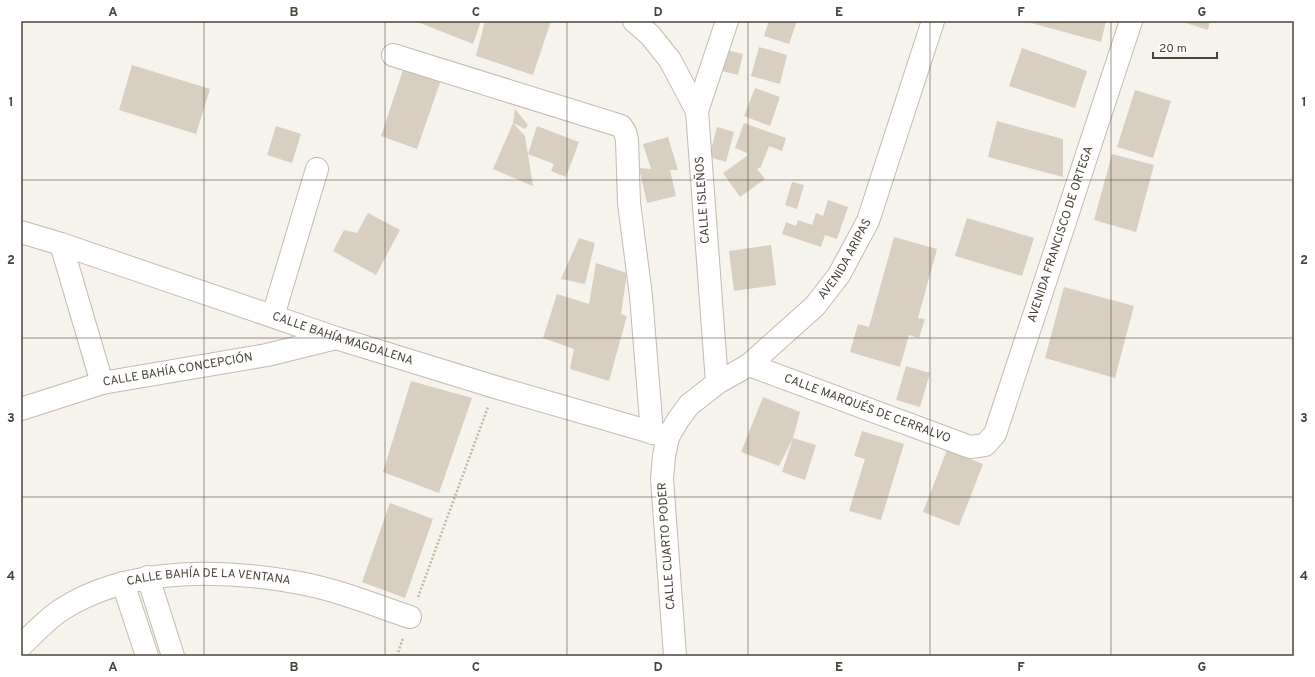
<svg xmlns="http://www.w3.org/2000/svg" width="1315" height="677" font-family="Overpass,sans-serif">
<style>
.building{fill:#d8cfc1}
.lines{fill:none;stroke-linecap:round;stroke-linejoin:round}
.minor-casing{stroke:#c2bbae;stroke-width:24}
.path{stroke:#c4b79f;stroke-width:2.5;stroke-dasharray:2 2;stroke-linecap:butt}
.minor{stroke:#fff;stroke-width:22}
.grid{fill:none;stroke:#4b4439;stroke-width:1;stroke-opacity:0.55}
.labels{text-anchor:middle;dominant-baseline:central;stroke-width:3.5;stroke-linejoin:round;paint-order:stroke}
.street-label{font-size:12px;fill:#4b4439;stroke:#fff}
.neatline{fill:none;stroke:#4b4439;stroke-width:1.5}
.grid-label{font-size:13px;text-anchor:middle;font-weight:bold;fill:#4b4439}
</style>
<rect width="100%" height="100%" fill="#f6f3ec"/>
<path class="building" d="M415,21h66l-8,23z
M485,21h66l-18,54 -57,-19z
M769,21h28l-8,23 -25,-8z
M1032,21h74l-5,21 -70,-19z
M1180,21h30l-2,9z
M759,47l28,8 -7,29 -29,-8z
M1022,48l65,23 -12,37 -66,-22z
M727,50l16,4 -5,21 -16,-4z
M132,65l78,24 -14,45 -77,-24z
M404,67l37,13 -24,69 -36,-13z
M755,88l25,9 -10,29 -26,-10z
M1135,90l36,11 -18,57 -36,-11z
M515,109l13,16 -3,4 -12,-6 12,13 8,50 -40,-17 20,-46z
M997,121l66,18v38l-75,-20z
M744,123l42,15 -4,13 -13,-5 -8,21 -4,2 8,10 -25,18 -17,-24 24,-17v-3l-12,-5z
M276,126l25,8 -9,29 -25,-8z
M537,126l42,16 -13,35 -15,-6 3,-7 -26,-10z
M717,127l17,5 -8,30 -17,-5z
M668,137l10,33h-8l6,26 -29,7 -8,-35 12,1 -8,-25z
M1112,154l42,11 -18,67 -42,-12z
M792,182l12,3 -7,24 -12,-4z
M828,200l20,7 -11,32 -12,-4 -4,12 -39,-13 4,-12 10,4 2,-6 14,5 4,-12 7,3z
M368,213l32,17 -24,45 -43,-24 11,-21 13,3z
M967,218l67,20 -12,38 -67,-20z
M894,237l43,12 -19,69 7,1 -6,19 -10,-3 -9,32 -50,-15 8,-28 11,3z
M579,238l16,5 -10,41 -24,-5z
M771,245l5,40 -42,6 -5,-40z
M596,263l31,10 -6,41 6,2 -18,65 -39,-12 4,-20 -31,-11 14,-44 32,10z
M1064,287l70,19 -19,72 -70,-20z
M906,366l24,7 -10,34 -24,-7z
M411,381l61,17 -33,95 -56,-21z
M763,397l37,15 -7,26 23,7 -11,35 -23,-8 11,-34 -14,28 -38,-14z
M862,431l42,13 -23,76 -32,-9 16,-52 -11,-3z
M947,450l36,14 -24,62 -36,-14z
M390,503l43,16 -28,79 -43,-16z"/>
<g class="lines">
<g class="minor-casing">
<g id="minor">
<path d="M634,21l16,14 20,25 27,51"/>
<path d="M393,55l228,71 4,6 2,8 2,63 12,93 11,137"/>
<path id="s1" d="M21,232l40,12 275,94 159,49 173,50"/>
<path d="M61,244l41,139"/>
<path d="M273,316l44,-147"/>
<path id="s2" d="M749,365l221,82 15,-2 10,-11 136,-413"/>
<path d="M717,383l-20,-272 30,-90"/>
<path id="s3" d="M21,409l81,-26 165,-28 69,-17"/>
<path d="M148,577l25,79"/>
<path d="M123,583l24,73"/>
<path id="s4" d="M21,646c13,-13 25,-26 40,-36 67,-44 164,-41 239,-27 38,7 74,22 110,34"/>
<path id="s5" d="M675,656l-13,-177 2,-23 4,-19 10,-17 11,-15 28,-22 32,-18 66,-59 24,-31 29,-54 65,-200"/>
</g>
</g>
<path class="path" d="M418,597l70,-190
M397,656l6,-18"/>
<use href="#minor" class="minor"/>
</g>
<path class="grid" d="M204,21v635M385,21v635M567,21v635M748,21v635M930,21v635M1111,21v635M21,180h1273M21,338h1273M21,497h1273"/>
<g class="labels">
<g class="street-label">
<text transform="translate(703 200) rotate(-94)">CALLE ISLEÑOS</text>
<text stroke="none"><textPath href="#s2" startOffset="476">AVENIDA FRANCISCO DE ORTEGA</textPath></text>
<text stroke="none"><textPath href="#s5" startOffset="475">AVENIDA ARIPAS</textPath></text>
<text stroke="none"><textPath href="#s1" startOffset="339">CALLE BAHÍA MAGDALENA</textPath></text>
<text stroke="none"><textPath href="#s3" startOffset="162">CALLE BAHÍA CONCEPCIÓN</textPath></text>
<text stroke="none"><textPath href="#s2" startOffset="126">CALLE MARQUÉS DE CERRALVO</textPath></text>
<text transform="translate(667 546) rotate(-94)">CALLE CUARTO PODER</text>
<text stroke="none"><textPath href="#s4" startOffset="208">CALLE BAHÍA DE LA VENTANA</textPath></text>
</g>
</g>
<rect width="1315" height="677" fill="none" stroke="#ffffff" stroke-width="44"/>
<path d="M1153 52v6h64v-6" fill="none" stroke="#4b4439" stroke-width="2"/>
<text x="1159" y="52" font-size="12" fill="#4b4439" stroke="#ffffff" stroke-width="3" paint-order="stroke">20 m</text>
<rect x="22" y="22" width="1271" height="633" class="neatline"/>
<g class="grid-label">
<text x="113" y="16">A</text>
<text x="294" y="16">B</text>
<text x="476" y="16">C</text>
<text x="658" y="16">D</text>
<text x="839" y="16">E</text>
<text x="1021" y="16">F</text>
<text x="1202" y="16">G</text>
<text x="11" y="106">1</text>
<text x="1304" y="106">1</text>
<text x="11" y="264">2</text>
<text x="1304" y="264">2</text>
<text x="11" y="422">3</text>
<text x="1304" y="422">3</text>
<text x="11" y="580">4</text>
<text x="1304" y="580">4</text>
<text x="113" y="671">A</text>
<text x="294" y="671">B</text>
<text x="476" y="671">C</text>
<text x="658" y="671">D</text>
<text x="839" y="671">E</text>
<text x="1021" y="671">F</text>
<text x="1202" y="671">G</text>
</g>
</svg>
